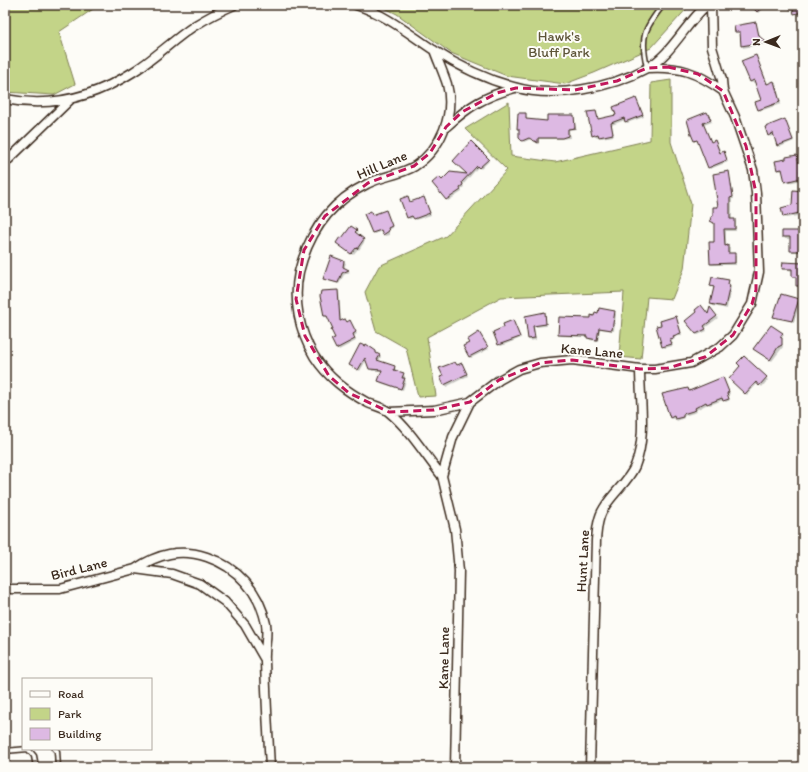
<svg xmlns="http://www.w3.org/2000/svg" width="808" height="772" font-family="Itim,sans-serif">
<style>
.green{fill:#c3d488;stroke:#7f7f53}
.shadow{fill:#0003}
.building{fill:#ddb9e3;stroke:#3b2a1e}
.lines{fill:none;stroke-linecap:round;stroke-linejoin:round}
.service-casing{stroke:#3b2a1e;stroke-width:7}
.minor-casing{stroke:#3b2a1e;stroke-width:11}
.service{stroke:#fdfcf7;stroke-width:4}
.minor{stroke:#fdfcf7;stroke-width:8}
.marked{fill:none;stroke:#c2185b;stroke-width:3;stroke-dasharray:8 5;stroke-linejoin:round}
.labels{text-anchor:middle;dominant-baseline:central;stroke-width:4;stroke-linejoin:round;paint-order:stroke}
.park-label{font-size:14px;fill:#5d5438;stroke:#fdfcf7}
.street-label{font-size:14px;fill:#3b2a1e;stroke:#fdfcf7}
</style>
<rect width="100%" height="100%" fill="#fdfcf7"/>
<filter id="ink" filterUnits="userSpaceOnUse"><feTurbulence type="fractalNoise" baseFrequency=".025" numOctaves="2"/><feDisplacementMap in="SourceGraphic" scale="8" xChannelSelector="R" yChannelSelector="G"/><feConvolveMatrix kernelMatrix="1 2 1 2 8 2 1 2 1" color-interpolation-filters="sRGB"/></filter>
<g filter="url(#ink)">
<path class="green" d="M5,5h94l-40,27 16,52 -21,11 -49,-3z
M379,5h311l-39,43 -57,25 -29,11 -58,-8 -56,-23 -54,-39z
M671,80v62l20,62 -7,65 -12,30 -25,-2 -6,62 -22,-2 5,-65 -123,5 -74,40 9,59 -18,1 -12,-49 -30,-17 -11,-39 14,-26 67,-30 61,-66 -42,-41 44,-27 2,54 44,6 95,-22 1,-57z"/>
<path class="shadow" d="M746,5h22l-9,8 -5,-6 -3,3z
M787,5h16v8l-6,2 -3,-5 -4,1z
M756,23l4,15 6,6 -23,4 -2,-15 -5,-1z
M756,57l12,27 6,-2 2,2 5,20 -21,7 -1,-2 3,-9 -7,-18 -3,1 -2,-2z
M636,100l8,17 -17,6 -2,-3 -13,5 2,11 -13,2 -1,-2 -5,1 -2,-2 3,-23 3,8 19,-4z
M707,113l5,9 -8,3 8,18 3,-1 2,1 4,10 4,1 3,8 -18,7 -12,-28 -3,-1z
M519,114h7l1,7 21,1 26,-6 2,13 -7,1 1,8 -9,1h-22v5l-8,-5 -7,3 -4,-4z
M785,120l9,21 -14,6 -5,-12 -5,2 -1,-2z
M471,143l18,18 -8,8 -2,-3 -16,19 1,2 -3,2 1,3 -14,9 -6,-20 9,-8 19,2 -15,-14z
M797,156l3,7 3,1v7h-2l2,9 -15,3 -4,-13 -4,1 -2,-2z
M729,172l5,27h-2v21l4,1v10h-10v16l4,1v6l6,2v9h-24l-1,-1 4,-21 -1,-26 5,-9z
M803,192v23l-17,3 -2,-2z
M408,197l3,6 14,-3 6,15 -15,5 -2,-3 -4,2 -2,-1z
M371,213l2,3 14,-3 6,15 -4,1v6l-4,1 -3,-5 -8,3 -1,-1z
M356,231l2,1 -2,2 9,7 -6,9 -1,-1 -5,6 -14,-11 3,-4z
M783,232l20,1v19h-10l-2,-1v-12h-6z
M331,258l13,4 2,1 -2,6 6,3 -6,3 -5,9 -15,-5z
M803,264v23h-4l-2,-1v-8l-4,-2v-5l-10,-2z
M728,281l3,6 -4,22 -14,-3 -2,-2 4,-16 -4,-2z
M338,291l1,1 2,30h9l7,12 -3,2 2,5 -17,9 -5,-21 -5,-11 -4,-2 -1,-10 -2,-1v-13z
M798,300l2,2 -6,20 -19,-5z
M710,309l8,9 -13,10 2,3 -9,4 -2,-1 13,-18z
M614,312l2,2 -2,17 -14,-2 -2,12 -8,-1 -2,-3 -27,-1 -2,-2 33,-15z
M544,313l3,13 -13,1 2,13 -6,1 -1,-2 6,-24z
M676,317l6,18 -8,2 1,2 -4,2 2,5 -8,2 -2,-2 -1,-21z
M513,321l8,17 -20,8 -2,-1 6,-17z
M782,334l2,1 -3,4 2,8 -11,14 -16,-11z
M480,335l9,14 -18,9 -1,-1v-14z
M375,351l6,6 -3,5 17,5 1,4 9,5 -1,3 2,2 -3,9 -22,-7 -2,-2 3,-10h-10l-5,-12 -7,12 -9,-6z
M744,357l24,23 -6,7 -4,-4 -11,12 -17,-16 11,-13z
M462,364l6,12 -22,11 -5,-9 16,-13z
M723,378l7,16 -2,1 2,5 -4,2 -3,-2 -13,5 -2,-1 -12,6 1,2 -13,4v2l-7,3 -2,-3 -3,1 -2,-2 18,-28 2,2z"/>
<path class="building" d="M750,5h15l-8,7z
M792,5h11v7l-9,2z
M756,22l3,14 7,6 -25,4 -1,-14h-5l-1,-6z
M756,55l11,29 7,-3 6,21 -22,8 -3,-8 6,-2 -7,-20 -4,2 -9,-21z
M636,98l7,17 -18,7 -1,-4 -13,5 2,11 -14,3 -1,-3 -6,2 -5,-24 9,-1 2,8 18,-4 -3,-8z
M707,112l4,8 -8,3 8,19 4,-2 5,13 4,-2 3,9 -19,8 -11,-28 -3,1 -3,-7 -4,-14z
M518,113h8v6l21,2v-6h27l1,13 -7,1v7l-6,2h-24v5l-9,-5 -7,3 -3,-3v-9h-2z
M785,119l8,21 -16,6 -4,-13 -5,3 -3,-9z
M471,141l18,18 -10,9 -2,-2 -15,16 1,3 -3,2 1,3 -15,10 -14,-17 7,-6 3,3 8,-8 17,2 -14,-13z
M797,155l2,8 4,-2v8l-3,1 1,8 -16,4 -3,-13 -5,1 -2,-9 11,-2v-2z
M729,171l4,26 -3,1v21h5v10h-11l1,17 3,-1v8h7v10l-25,1 -1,-22h5v-19l-4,-2 1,-4 2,-1v-9h5l-5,-33z
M793,190l10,1v21l-20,5 -2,-9 11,-3z
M408,196l2,6 14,-5 6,16 -16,6 -2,-3 -5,2 -7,-19z
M386,210l6,16 -4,2 1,3 -6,4 -2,-5 -9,3 -8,-19 7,-3 1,4z
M351,226l6,4 -2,2 9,7 -7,10 -1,-1 -5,6 -15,-11 4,-6 2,1z
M782,231h21v20h-13v-14h-8z
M331,256l13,5 -1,6 6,3 -7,3 -4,10 -15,-4z
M783,262l20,1v23h-7v-9h-4v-8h-10z
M712,277l17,3 -1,4 2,1 -5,22 -15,-3 4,-17 -4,-1z
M338,290l2,31 5,-2 2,3 3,-2 6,12 -3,2 2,5 -19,10 -5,-10 4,-1 -4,-8 2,-1 -6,-13h-3l-4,-20 1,-5z
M781,294l18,5 -7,22 -19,-4z
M701,305l7,9 2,-7 7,9 -13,10 2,3 -10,5 -11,-13 11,-9 -1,-2z
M599,308l16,3 -3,19 -13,-2 -2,12 -10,-2v-2l-29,-1 1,-18 32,1v-3l3,1 1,-4 3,1z
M545,312l1,12 -13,2 2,12 -7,1 -3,-23z
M676,316l5,17 -8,3 1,2 -4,1 2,5 -10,3 -6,-21 5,-1 -1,-4z
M513,320l7,17 -22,8 -5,-13 11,-5 -1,-3z
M771,325l12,8 -3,4 2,1v7l-4,2 -8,13 -17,-11z
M479,332l9,15 -19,10 -6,-11 6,-3 -2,-3z
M360,344l5,2 1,-2 10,7v2l4,2 -3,5 18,6 -1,4 10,3 -2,5h3l-4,11 -23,-8 4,-11 -13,-1 -4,-11 -7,12 -9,-5z
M744,356l23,21 -8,9 -3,-4 -11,12 -16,-15 11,-13 -3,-3z
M455,362l2,3 5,-2 5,11 -23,11 -4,-8 3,-1 -4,-8z
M723,377l6,15 -2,1 2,6 -6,2 -1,-3 -15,6 -1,-2 -11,6 1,2 -13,4v3l-8,2 -1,-3 -4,2 -8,-24 26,-6 1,3z"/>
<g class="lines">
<g class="service-casing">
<path id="service" d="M647,67c-7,-30 -3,-38 16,-62
M55,749l2,2 1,16
M5,751l23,-2 6,7 2,11"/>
</g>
<g class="minor-casing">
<path id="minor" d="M356,5c29,9 52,28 76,44 26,17 53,30 82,38 40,12 97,1 133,-19 26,-15 38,-44 60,-63
M434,50c4,11 9,22 13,34 8,31 -6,65 -32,82 -15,9 -33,10 -48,18 -37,18 -58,48 -68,88 -6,28 0,59 15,84 14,22 32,35 54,47 7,3 17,5 22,10 21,18 35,42 52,63
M647,68c33,-2 49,4 76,23
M5,99c45,9 89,-2 128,-27 21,-13 40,-32 61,-46 13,-8 26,-15 40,-21
M446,127c23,-21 39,-31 69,-39
M5,163l65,-63
M389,412l45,-2 36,-8
M135,569c23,-15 45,-21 72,-12 30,10 53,35 59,67 2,12 -2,25 -1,37 1,35 3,71 5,106
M5,589h55l75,-20 37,5 28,10 25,18 20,23 19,33
M455,767l4,-196 -4,-42 -13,-53 11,-39 17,-35 29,-22 20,-11 21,-6 32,-3 68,9h15l36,-6 29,-16 13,-12 19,-31 7,-32 -3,-79 -3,-23 -18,-53 -12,-26 -1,-11 -10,-33 -1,-42
M590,767l6,-227c1,-11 2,-23 8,-32 9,-15 24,-26 31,-42 12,-30 5,-65 5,-97"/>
</g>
<use href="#service" class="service"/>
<use href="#minor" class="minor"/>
</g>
</g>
<path class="marked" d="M668,67l30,7 25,17 23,55 10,47v97l-4,14 -19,31 -28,22 -37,11 -28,1 -68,-9 -32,3 -41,17 -29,22 -36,8 -45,2 -40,-19 -20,-17 -24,-40 -9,-37 8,-49 21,-34 43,-33 46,-17 16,-13 16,-26 16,-15 35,-19 19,-5 59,2 42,-9 30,-13z"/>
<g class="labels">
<g class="park-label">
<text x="559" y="36">Hawk's<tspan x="559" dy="16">Bluff Park</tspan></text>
</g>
<g class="street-label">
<text transform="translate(382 165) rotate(-23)">Hill Lane</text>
<text transform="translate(592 351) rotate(5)">Kane Lane</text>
<text transform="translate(583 561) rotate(-87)">Hunt Lane</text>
<text transform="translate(79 569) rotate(-14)">Bird Lane</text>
<text transform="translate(444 658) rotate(-89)">Kane Lane</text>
</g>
</g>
<rect width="808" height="772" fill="none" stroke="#fdfcf7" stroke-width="20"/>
<rect x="10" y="10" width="788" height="752" fill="none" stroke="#3b2a1e" stroke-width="1.5" filter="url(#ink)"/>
<rect x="22" y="678" width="130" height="72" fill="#fdfcf7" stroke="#afa8a0"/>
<rect x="30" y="691" width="20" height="6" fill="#fdfcf7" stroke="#afa8a0"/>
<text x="58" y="698" font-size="12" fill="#3b2a1e">Road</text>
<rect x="30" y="708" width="20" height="12" fill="#c3d488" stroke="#afa8a0"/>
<text x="58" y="718" font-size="12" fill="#3b2a1e">Park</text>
<rect x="30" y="728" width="20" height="12" fill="#ddb9e3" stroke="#afa8a0"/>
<text x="58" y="738" font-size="12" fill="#3b2a1e">Building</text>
<g transform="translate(766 42) rotate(269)" stroke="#fdfcf7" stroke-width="3" paint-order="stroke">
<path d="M0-3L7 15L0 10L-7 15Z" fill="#3b2a1e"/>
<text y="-6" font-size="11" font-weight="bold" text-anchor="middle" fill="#3b2a1e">N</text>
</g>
</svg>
